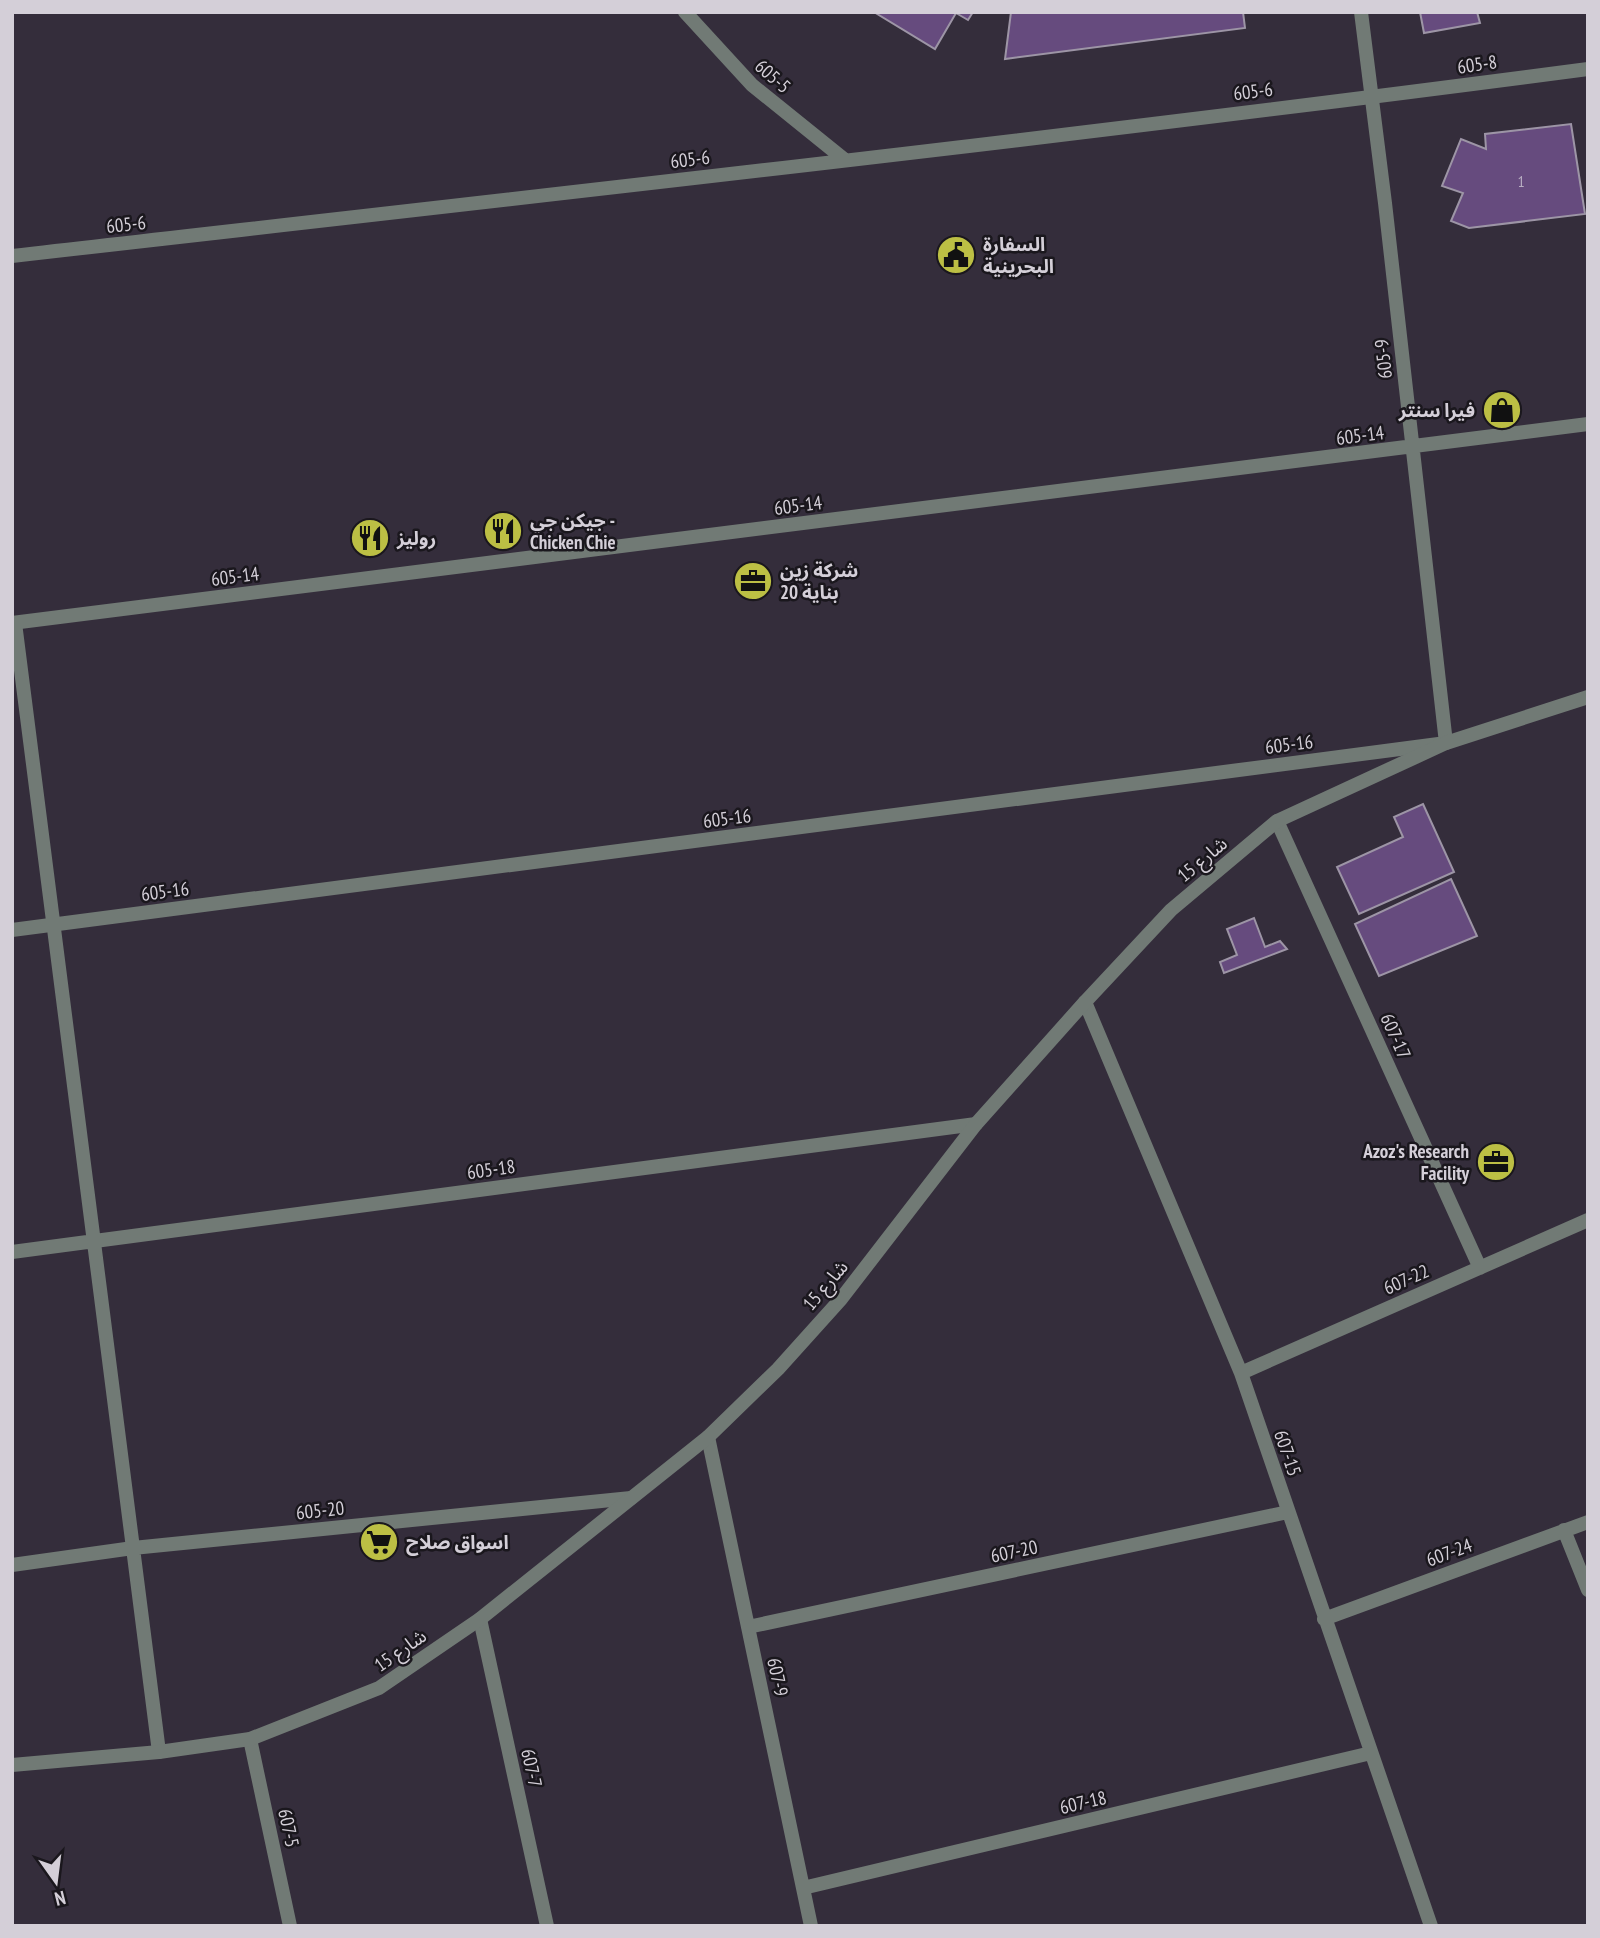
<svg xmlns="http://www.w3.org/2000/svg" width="1600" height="1938" font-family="'PT Sans Narrow','Noto Sans Arabic',sans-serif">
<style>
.building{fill:#664b7e;stroke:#9d95a6;stroke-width:2}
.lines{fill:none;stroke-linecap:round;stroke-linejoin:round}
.minor{stroke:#717a75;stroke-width:14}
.tertiary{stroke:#717a75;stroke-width:14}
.labels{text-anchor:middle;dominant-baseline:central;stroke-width:5;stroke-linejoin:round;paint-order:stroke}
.number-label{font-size:16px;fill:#b8aec2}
.street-label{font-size:19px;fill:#d4cfd8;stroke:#1a171d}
.poi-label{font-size:19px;font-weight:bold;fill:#d4cfd8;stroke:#1a171d;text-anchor:start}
</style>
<rect width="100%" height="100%" fill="#342d3b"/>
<path class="building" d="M874,12h99l-5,8 -12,-7 -21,36z
M1011,12h232l2,16 -240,31z
M1420,12h57l3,11 -56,10z
M1571,124l14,90 -116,14 -18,-7 12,-28 -21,-7 19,-47 25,10 -1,-15z
M1423,804l31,68 -95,42 -22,-47 66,-30 -9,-20z
M1451,879l26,57 -98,40 -24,-52z
M1254,918l11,29 15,-6 7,8 -63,24 -4,-11 17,-7 -10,-26z"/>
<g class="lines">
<path class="minor" d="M685,12l67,73 93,75
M12,256c526,-60 1051,-118 1576,-187
M12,623l1576,-199
M15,623l144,1129
M1277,821l203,447
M12,930l1434,-187 -61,-540 -24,-191
M1085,1002l156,371 190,553
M12,1252l964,-128
M1241,1373l347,-153
M708,1437l103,489
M1564,1530l24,60
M12,1565l121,-17 498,-50
M480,1619l67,307
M1324,1619l264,-97
M748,1627l540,-115
M250,1739l40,187
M803,1888l568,-135"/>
<path class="tertiary" d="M12,1765l147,-13 91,-13 129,-51 101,-69 228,-182 70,-68 63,-70 135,-175 109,-122 86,-92 106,-89 169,-78 142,-46"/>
</g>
<defs>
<g id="civic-disc" transform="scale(2.0125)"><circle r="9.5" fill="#bcbf44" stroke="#1a171d"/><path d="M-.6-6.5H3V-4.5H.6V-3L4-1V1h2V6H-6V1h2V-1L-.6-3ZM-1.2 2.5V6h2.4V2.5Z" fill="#111"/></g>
<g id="shop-disc" transform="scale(2.0125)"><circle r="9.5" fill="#bcbf44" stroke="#1a171d"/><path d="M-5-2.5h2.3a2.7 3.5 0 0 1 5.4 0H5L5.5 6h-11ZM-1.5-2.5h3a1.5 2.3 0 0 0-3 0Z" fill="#111"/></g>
<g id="restaurant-disc" transform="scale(2.0125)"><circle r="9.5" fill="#bcbf44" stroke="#1a171d"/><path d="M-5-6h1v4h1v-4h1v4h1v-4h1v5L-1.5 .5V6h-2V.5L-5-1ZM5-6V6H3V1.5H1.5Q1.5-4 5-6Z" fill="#111"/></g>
<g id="office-disc" transform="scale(2.0125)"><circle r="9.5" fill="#bcbf44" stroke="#1a171d"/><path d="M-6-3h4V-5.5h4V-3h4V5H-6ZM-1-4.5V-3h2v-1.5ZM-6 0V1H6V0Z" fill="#111"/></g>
<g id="supermarket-disc" transform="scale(2.0125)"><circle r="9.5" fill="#bcbf44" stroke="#1a171d"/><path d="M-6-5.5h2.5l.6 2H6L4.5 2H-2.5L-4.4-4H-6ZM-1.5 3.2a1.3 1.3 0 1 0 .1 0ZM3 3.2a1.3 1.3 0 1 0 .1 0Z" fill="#111"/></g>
</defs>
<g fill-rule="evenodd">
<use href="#civic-disc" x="956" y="255"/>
<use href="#shop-disc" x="1502" y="410"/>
<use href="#restaurant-disc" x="503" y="531"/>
<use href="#restaurant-disc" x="370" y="538"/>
<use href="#office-disc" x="753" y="581"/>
<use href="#office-disc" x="1496" y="1162"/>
<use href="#supermarket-disc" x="379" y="1542"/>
</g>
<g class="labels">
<g class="number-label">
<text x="1521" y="181">1</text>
</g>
<g class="street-label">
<text transform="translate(1477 64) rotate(-8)">605-8</text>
<text transform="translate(773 76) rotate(41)">605-5</text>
<text transform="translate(1253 91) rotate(-7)">605-6</text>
<text transform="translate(690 159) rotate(-7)">605-6</text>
<text transform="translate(126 224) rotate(-6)">605-6</text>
<text transform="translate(1383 359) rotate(-96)">605-9</text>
<text transform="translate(1360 435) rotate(-7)">605-14</text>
<text transform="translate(798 505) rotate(-7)">605-14</text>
<text transform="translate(235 576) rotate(-7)">605-14</text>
<text transform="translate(1289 744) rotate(-7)">605-16</text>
<text transform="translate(727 818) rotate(-7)">605-16</text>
<text transform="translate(1202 859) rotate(-40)">شارع 15</text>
<text transform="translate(165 891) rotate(-7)">605-16</text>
<text transform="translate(1396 1036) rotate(66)">607-17</text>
<text transform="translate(491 1169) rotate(-8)">605-18</text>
<text transform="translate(1406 1279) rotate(-24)">607-22</text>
<text transform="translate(825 1285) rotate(-50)">شارع 15</text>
<text transform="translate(1288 1453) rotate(71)">607-15</text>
<text transform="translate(320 1510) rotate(-6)">605-20</text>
<text transform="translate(1014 1551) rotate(-12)">607-20</text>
<text transform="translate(1449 1552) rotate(-20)">607-24</text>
<text transform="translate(400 1650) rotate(-35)">شارع 15</text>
<text transform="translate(778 1677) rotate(78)">607-9</text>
<text transform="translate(532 1768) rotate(78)">607-7</text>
<text transform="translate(1083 1802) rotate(-13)">607-18</text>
<text transform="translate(289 1828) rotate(78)">607-5</text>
</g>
<g class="poi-label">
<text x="983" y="244">السفارة<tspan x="983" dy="22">البحرينية</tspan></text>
<text x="1475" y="410" text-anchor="end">فيرا سنتر</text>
<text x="530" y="520">جيكن جي -<tspan x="530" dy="22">Chicken Chie</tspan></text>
<text x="397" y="538">روليز</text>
<text x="780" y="570">شركة زين<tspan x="780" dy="22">بناية 20</tspan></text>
<text x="1469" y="1151" text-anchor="end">Azoz's Research<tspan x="1469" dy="22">Facility</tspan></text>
<text x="406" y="1542">اسواق صلاح</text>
</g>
</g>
<rect width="1600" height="1938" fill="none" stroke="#d4cfd8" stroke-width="28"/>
<g transform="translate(56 1882) rotate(166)" stroke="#1a171d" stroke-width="5" paint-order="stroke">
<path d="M0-5L12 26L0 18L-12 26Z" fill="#d4cfd8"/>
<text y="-10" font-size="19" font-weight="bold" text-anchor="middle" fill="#d4cfd8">N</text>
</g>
</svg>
